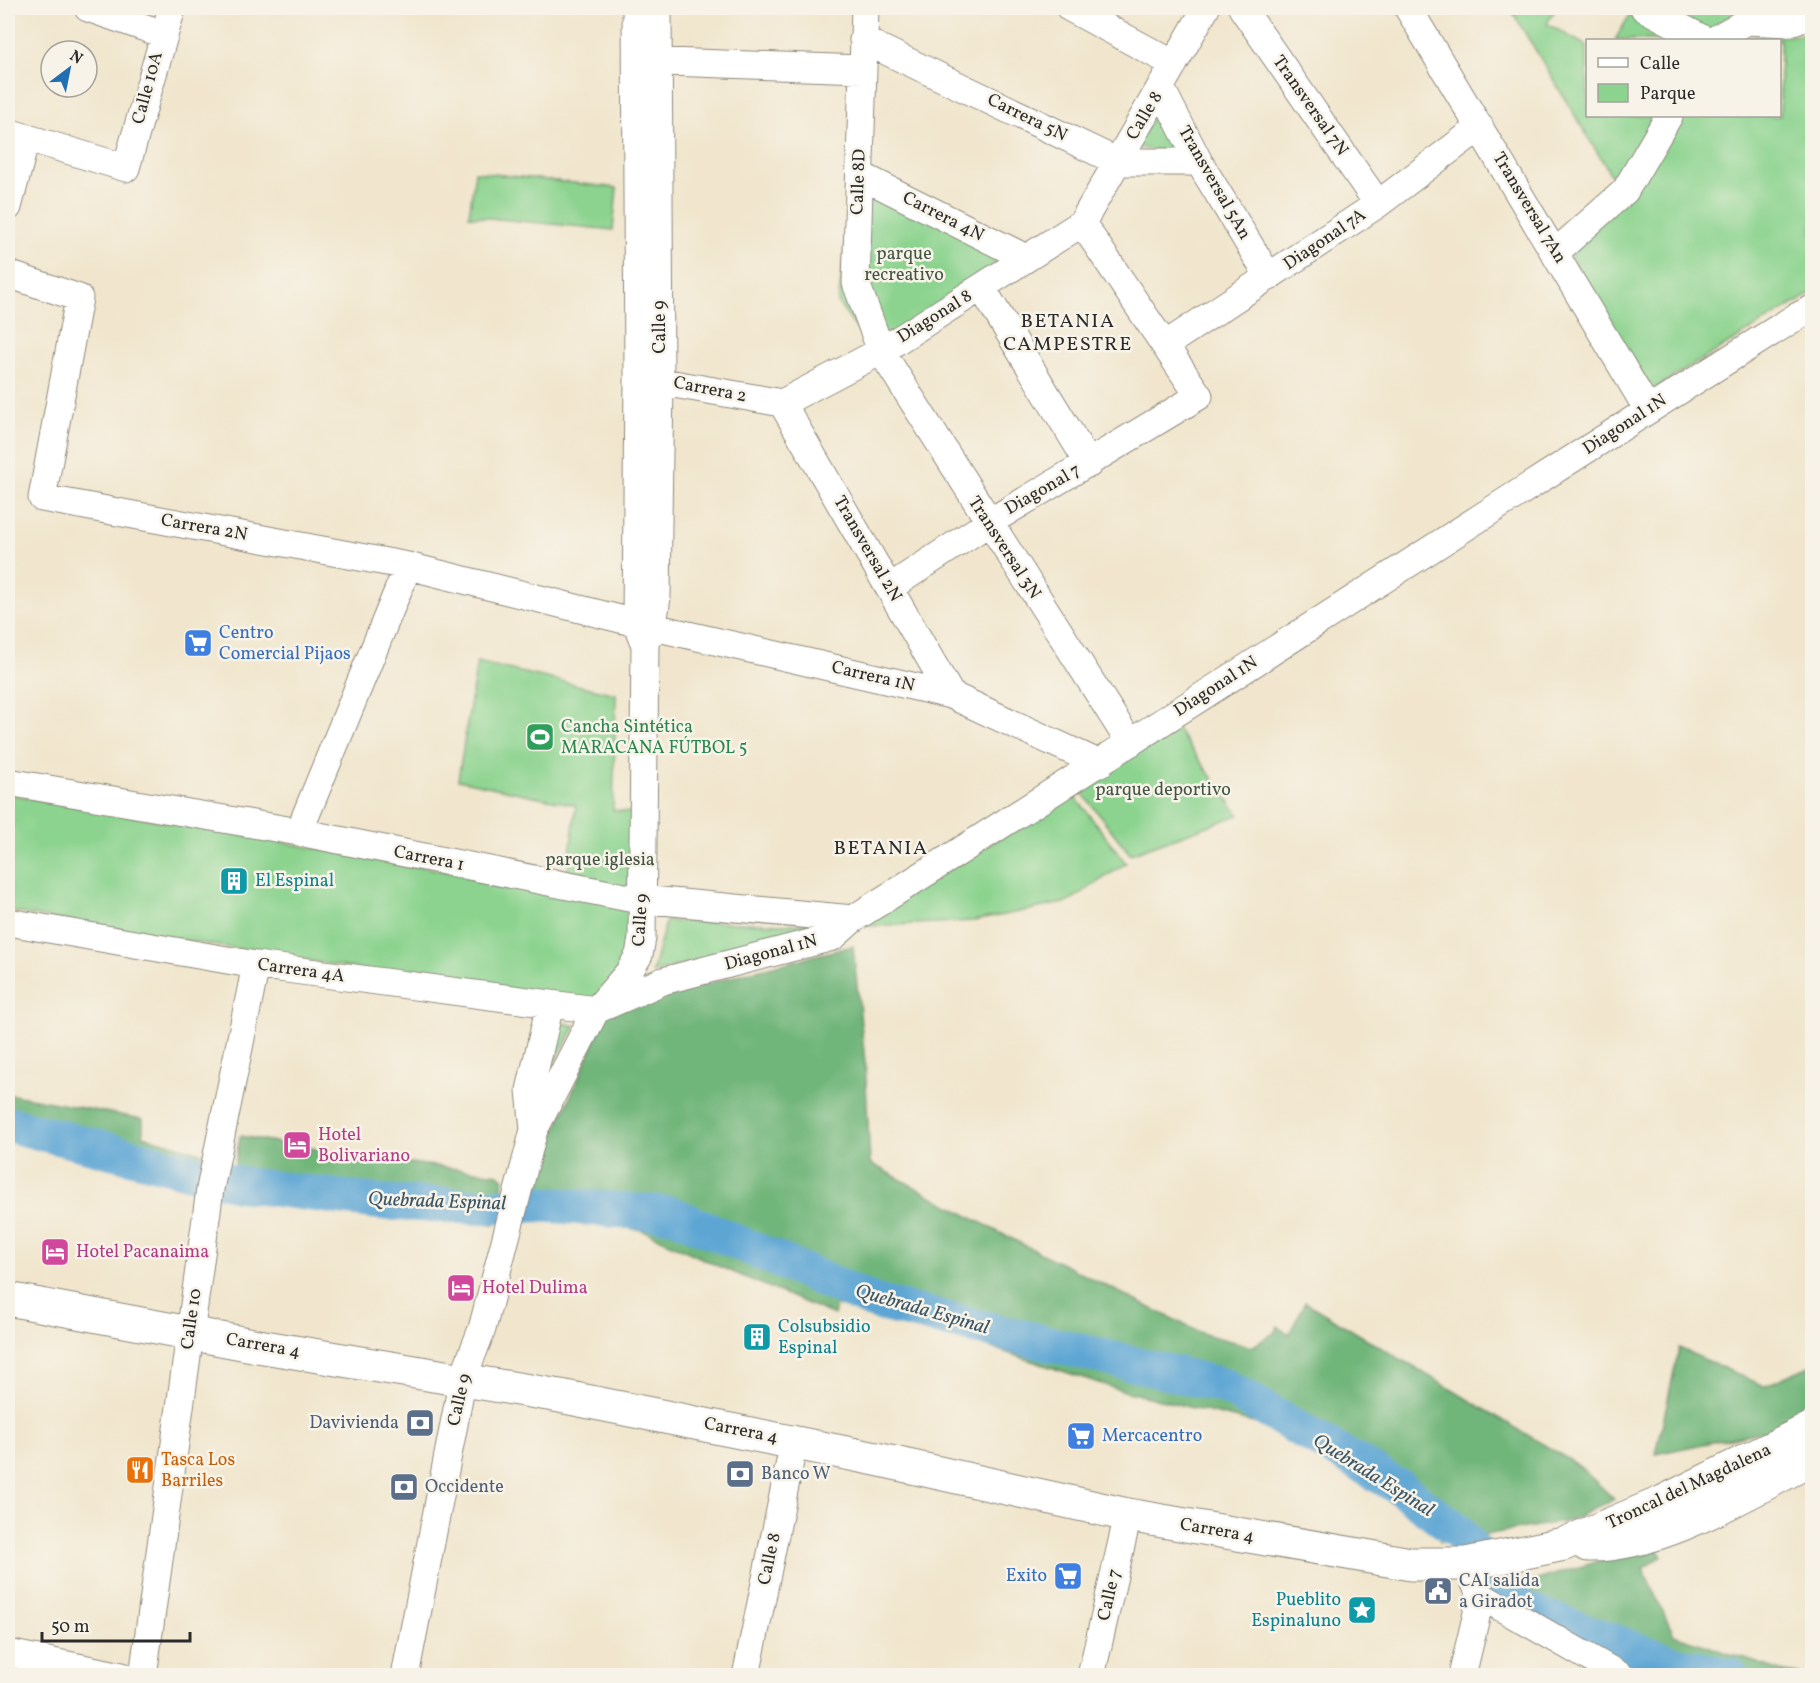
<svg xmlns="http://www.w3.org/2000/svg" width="1820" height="1683" font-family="Vollkorn,serif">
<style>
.green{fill:#8bd38e;stroke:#5b7f5c;stroke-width:1.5}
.forest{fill:#70b579;stroke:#4e7052;stroke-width:1.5}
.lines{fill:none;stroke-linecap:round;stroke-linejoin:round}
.river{stroke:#5da6d4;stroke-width:36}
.minor-casing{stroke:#8e887c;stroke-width:29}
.major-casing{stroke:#8e887c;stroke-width:35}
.minor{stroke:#fff;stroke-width:27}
.major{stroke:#fff;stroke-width:33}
.labels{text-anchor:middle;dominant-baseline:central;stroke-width:5;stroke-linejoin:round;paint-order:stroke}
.street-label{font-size:18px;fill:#2b2b2b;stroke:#f7f3e8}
.park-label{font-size:18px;fill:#435544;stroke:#f7f3e8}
.shop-label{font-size:18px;fill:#366cbe;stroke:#f7f3e8;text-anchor:start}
.leisure-label{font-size:18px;fill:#27864d;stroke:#f7f3e8;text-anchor:start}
.culture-label{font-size:18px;fill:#0d838f;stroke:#f7f3e8;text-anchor:start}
.hotel-label{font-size:18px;fill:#b23c85;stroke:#f7f3e8;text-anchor:start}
.service-label{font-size:18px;fill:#4e5e75;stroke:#f7f3e8;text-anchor:start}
.food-label{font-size:18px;fill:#c56008;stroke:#f7f3e8;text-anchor:start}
.neighbourhood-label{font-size:20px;letter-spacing:1.5px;fill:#2b2b2b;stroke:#f7f3e8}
.water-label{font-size:20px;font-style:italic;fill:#3c5666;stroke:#f7f3e8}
</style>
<rect width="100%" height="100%" fill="#f7f3e8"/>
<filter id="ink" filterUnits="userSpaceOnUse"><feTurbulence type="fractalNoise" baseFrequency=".0167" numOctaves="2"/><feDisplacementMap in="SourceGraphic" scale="12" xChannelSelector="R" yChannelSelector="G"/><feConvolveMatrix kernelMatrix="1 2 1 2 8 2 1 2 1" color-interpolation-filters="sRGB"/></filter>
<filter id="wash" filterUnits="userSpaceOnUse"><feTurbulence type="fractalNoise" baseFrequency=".008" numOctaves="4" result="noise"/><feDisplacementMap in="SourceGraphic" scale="24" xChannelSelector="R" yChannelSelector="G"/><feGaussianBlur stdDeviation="1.35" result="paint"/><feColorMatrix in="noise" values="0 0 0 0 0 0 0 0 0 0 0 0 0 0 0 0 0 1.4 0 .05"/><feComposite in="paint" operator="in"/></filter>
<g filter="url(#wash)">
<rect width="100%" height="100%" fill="#f1e6cd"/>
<path class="green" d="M1510,8h46l-9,16 40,22 1,70h69l-40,69z
M1665,8h118l12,6 -88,17z
M1631,13l59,27h-75z
M1812,35v258l-163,99 -79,-136 109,-140h101v-76h-46l4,-3z
M1162,103l28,52 -56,-8z
M475,172l142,16 -4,42 -144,-14z
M853,182l173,76 -151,96 -37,-51z
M477,662l139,32 -3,116 20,3 -4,85 -63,-12 10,-81 -118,-25z
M1174,725l65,90 -109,39 -50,-64z
M8,794l630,111 -7,49 -36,48 -159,-20 -428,-71z
M1073,794l53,69 -58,39 -94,19 -120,6z
M666,921l162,4 -176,48z
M551,1020l25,6 -34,56z"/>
<path class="forest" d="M853,946l12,116 5,101 134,72 197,98 51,14 22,-14 4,-7 11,8 16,-32 273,163 36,34 -45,22 -129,21 1,-18 -95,-61 -60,-32 -166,-41 -170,-56 -114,-29 -2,10 -118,-50 -74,-35 -119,-16 27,-71 57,-130 138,-40z
M8,1094l135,25v17l63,18 -5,28 -140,-36 -53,-11z
M240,1136l129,22 130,16 5,5 -10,46 -107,-7 -47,-14 -109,-17z
M1679,1348l85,38 48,-21v42l-48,24 -108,23z
M1653,1544l9,12 -19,12 31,67 107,36 22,4h-155l-34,-33 4,-7 -80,-31 -20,-18z"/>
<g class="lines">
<path class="river" d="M8,1124l230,60 140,18 109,5 52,-3 133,10 203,88 350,84 174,101 60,45 63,77 151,54 57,13"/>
</g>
</g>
<g filter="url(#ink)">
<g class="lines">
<g class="minor-casing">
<path id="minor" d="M88,8l75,26
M865,8l-9,275 25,68 249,392
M1070,8l104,56
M1242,8l136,196
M1408,8l240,402
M1644,8l61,32
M863,40l255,122h81
M1714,40l33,-19 40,2 25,-8
M641,61l221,8
M1161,88l38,74 70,115
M8,132l118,36 46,-160
M860,175l166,83
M8,207l18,-68
M1556,252l69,-61 44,-75
M8,274l71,24 -37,200 366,68 228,57 315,72 149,69
M982,288l107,176
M1165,345l213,-141 102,-77
M645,379l137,24
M782,403l99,-52 201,-128 124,-215
M782,403l169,292
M889,588l99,-65 211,-127 -117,-173
M646,641l7,-16 4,-28 3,-217 -2,-372
M8,782l291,50 330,66 224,21
M299,832l109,-266
M8,922l248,43 340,45 67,-29 170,-44 20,-18c316,-199 627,-404 943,-602l16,-8
M534,1130l-4,-40 20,-85
M1481,1596l140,80
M8,1653l114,23
M143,1676l67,-487 46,-224
M405,1676l58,-298 19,-49 52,-199 62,-120 33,-38 10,-17 3,-17 3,-293 -9,-22 2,-245 -2,-370
M746,1676l48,-234
M1091,1676l37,-161
M1462,1676l19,-80 -7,-15"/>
</g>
<g class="major-casing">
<path id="major" d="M8,1299l250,47 302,50 316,63 252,56 283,49h55l98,-20 99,-42 149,-74
M1587,1545c74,2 160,-53 225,-86"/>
</g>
<use href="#minor" class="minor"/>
<use href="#major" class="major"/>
</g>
</g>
<defs>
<g id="supermarket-square" transform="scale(1.5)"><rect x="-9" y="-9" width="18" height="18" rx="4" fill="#3f7fe0" stroke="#f7f3e8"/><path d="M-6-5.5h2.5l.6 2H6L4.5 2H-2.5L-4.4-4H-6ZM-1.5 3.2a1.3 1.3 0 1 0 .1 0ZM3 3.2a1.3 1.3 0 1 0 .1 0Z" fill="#fff"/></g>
<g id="stadium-square" transform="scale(1.5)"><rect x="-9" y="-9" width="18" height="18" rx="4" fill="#2e9e5b" stroke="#f7f3e8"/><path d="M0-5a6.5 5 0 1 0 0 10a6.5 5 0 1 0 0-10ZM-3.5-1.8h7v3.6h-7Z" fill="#fff"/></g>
<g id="building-square" transform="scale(1.5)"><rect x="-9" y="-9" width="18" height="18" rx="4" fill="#0f9aa8" stroke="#f7f3e8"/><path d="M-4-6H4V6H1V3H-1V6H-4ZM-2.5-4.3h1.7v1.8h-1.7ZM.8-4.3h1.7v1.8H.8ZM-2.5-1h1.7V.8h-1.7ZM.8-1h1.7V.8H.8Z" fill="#fff"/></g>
<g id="hotel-square" transform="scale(1.5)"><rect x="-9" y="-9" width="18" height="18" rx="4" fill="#d1479c" stroke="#f7f3e8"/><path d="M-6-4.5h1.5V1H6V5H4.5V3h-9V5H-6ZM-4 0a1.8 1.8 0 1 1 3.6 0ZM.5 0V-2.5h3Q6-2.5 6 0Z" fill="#fff"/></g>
<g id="bank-square" transform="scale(1.5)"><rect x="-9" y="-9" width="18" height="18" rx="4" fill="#5c6f8a" stroke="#f7f3e8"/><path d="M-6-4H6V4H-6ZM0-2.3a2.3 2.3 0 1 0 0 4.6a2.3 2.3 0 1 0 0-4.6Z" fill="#fff"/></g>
<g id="restaurant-square" transform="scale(1.5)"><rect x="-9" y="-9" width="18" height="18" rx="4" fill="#e8710a" stroke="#f7f3e8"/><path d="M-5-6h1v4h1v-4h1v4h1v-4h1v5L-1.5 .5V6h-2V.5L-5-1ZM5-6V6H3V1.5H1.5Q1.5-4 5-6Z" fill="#fff"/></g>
<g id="civic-square" transform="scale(1.5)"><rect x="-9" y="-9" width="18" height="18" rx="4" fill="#5c6f8a" stroke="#f7f3e8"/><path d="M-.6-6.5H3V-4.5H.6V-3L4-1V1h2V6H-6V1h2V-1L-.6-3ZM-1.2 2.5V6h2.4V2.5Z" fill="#fff"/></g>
<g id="sight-square" transform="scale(1.5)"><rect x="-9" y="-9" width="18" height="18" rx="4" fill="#0f9aa8" stroke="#f7f3e8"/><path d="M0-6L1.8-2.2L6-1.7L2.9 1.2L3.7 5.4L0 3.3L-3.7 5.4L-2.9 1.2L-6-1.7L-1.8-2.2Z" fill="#fff"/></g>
</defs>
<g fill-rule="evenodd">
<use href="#supermarket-square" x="198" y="643"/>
<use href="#stadium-square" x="540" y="737"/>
<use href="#building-square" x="234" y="881"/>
<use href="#hotel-square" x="297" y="1145"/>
<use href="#hotel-square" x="55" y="1252"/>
<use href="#hotel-square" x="461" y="1288"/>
<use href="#building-square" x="757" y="1337"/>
<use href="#bank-square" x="420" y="1423"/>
<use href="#supermarket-square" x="1081" y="1436"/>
<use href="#restaurant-square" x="140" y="1470"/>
<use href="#bank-square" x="740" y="1474"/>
<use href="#bank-square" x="404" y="1487"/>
<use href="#supermarket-square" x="1068" y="1576"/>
<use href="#civic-square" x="1438" y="1591"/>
<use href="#sight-square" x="1362" y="1610"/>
</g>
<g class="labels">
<g class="street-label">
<text transform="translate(148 88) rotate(-75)">Calle 10A</text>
<text transform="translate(1310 106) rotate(55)">Transversal 7N</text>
<text transform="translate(1145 116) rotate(-59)">Calle 8</text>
<text transform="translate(1027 118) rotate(26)">Carrera 5N</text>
<text transform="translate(859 182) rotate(-88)">Calle 8D</text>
<text transform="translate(1214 183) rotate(60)">Transversal 5An</text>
<text transform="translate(1529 208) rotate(59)">Transversal 7An</text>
<text transform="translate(943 217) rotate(27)">Carrera 4N</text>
<text transform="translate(1325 240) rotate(-34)">Diagonal 7A</text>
<text transform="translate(935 317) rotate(-32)">Diagonal 8</text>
<text transform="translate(660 327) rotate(-90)">Calle 9</text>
<text transform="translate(710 390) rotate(11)">Carrera 2</text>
<text transform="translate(1625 425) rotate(-33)">Diagonal 1N</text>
<text transform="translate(1043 490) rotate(-30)">Diagonal 7</text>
<text transform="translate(204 528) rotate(10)">Carrera 2N</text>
<text transform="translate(1004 548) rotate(57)">Transversal 3N</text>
<text transform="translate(867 549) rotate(60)">Transversal 2N</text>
<text transform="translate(873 677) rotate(13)">Carrera 1N</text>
<text transform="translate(1216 687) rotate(-33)">Diagonal 1N</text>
<text transform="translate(429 859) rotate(11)">Carrera 1</text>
<text transform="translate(641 920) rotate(-86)">Calle 9</text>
<text transform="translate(771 953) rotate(-15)">Diagonal 1N</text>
<text transform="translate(301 971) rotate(8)">Carrera 4A</text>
<text transform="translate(192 1319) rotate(-82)">Calle 10</text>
<text transform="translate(263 1346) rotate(10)">Carrera 4</text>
<text transform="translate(460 1400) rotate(-77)">Calle 9</text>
<text transform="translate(741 1431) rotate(11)">Carrera 4</text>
<text transform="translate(1689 1487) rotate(-25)">Troncal del Magdalena</text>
<text transform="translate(1217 1531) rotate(10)">Carrera 4</text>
<text transform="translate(770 1559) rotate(-78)">Calle 8</text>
<text transform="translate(1110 1595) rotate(-77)">Calle 7</text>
</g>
<g class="park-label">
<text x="904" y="254">parque<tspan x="904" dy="21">recreativo</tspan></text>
<text x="1163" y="790">parque deportivo</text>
<text x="600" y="860">parque iglesia</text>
</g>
<g class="shop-label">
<text x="219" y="633">Centro<tspan x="219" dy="21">Comercial Pijaos</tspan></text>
<text x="1102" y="1436">Mercacentro</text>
<text x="1047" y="1576" text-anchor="end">Exito</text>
</g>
<g class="leisure-label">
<text x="561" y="727">Cancha Sintética<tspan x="561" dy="21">MARACANA FÚTBOL 5</tspan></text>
</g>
<g class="culture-label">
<text x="255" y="881">El Espinal</text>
<text x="778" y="1327">Colsubsidio<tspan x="778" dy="21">Espinal</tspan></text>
<text x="1341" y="1600" text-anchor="end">Pueblito<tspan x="1341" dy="21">Espinaluno</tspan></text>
</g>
<g class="hotel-label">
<text x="318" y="1135">Hotel<tspan x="318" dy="21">Bolivariano</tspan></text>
<text x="76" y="1252">Hotel Pacanaima</text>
<text x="482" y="1288">Hotel Dulima</text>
</g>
<g class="service-label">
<text x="399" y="1423" text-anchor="end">Davivienda</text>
<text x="761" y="1474">Banco W</text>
<text x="425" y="1487">Occidente</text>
<text x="1459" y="1581">CAI salida<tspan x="1459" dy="21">a Giradot</tspan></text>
</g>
<g class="food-label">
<text x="161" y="1460">Tasca Los<tspan x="161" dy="21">Barriles</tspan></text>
</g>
<g class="neighbourhood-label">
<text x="1068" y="322">BETANIA<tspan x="1068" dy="23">CAMPESTRE</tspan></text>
<text x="881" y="849">BETANIA</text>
</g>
<g class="water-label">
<text transform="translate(437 1202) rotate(2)">Quebrada Espinal</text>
<text transform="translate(922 1310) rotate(16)">Quebrada Espinal</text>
<text transform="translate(1373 1476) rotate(32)">Quebrada Espinal</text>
</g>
</g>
<rect width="1820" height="1683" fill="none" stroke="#f7f3e8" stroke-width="30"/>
<rect x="1586" y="39" width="195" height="78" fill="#f7f3e8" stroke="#a5a39c" stroke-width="1.5"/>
<rect x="1598" y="58" width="30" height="9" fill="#ffffff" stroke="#a5a39c" stroke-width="1.5"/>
<text x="1640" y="69" font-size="18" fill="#2b2b2b">Calle</text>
<rect x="1598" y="84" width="30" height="18" fill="#8bd38e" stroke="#a5a39c" stroke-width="1.5"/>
<text x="1640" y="99" font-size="18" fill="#2b2b2b">Parque</text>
<g transform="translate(69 69) rotate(32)"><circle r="28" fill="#f7f3e8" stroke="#a5a39c" stroke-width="1.5"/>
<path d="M0-4.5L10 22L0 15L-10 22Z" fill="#1f6fb2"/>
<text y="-9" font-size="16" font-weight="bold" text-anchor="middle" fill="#2b2b2b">N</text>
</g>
<path d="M42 1632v9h148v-9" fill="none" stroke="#2b2b2b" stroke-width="3"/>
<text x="51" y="1632" font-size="18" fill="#2b2b2b" stroke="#f7f3e8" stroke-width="4.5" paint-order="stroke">50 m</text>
</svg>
